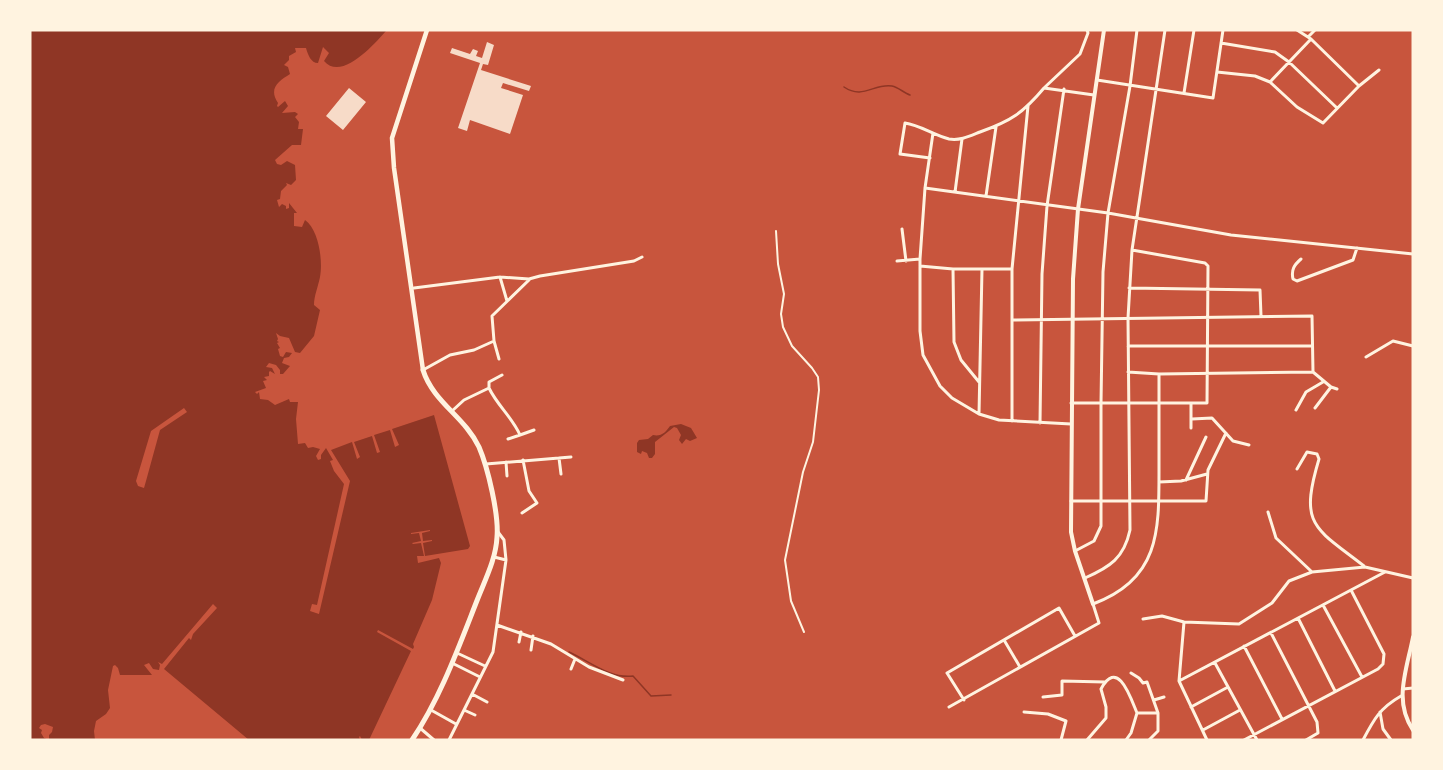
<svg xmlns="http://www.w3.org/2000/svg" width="1443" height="770" font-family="'PT Serif',serif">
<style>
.water{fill:#8f3625}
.pier{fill:#c8553d}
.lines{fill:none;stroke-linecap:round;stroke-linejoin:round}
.stream{stroke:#8f3625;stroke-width:1.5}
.building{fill:#f7dbc8}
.pedestrian{stroke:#fff3e0;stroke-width:2}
.minor{stroke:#fff3e0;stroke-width:3}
.tertiary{stroke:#fff3e0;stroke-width:4}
.secondary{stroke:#fff3e0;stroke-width:4.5}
.trunk{stroke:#fff3e0;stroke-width:5}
</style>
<rect width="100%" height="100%" fill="#c8553d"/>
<path class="water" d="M30,30h357c-12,13 -45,52 -63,31l5,-8 -6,-6 -5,16c-7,0 -10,-8 -12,-15h-11l1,4 -7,4v4l-5,5 4,2 2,7c-11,7 -22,14 -12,29l-1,3 1,1 7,-6 3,5 -6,7 13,-1 3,2 -3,3 4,5 -1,7h5l-2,16h-9l-17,15 2,4 4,1 6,-4 8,4 1,15 -5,5 -5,-2 1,2 -6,6 -1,8 -3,1 2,7 3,-3 4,2v3l3,-1v-5l8,10h-3v13l8,1 3,-7c14,10 18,41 15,57 -2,10 -6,19 -6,28l6,5 -6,26 -14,17 -5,-1 -6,-14 -9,-2 -4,-3 2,6 -1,2 2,1 -2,1 3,5 -2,1 2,7 3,1 3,-5 6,1 -3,4 -5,1 -2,5 8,3 -7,8h-3v-4l-4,-5 -7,-2 -3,4 6,1 3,6 -5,-3 -1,1v4l-5,1 3,3 -4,1 3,7 -11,4 2,2 2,-2 1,7 8,1 7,5 14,-6 1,3h8l-2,17 2,25 7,-1 3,5 5,-1 7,2 -4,7 2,4 3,-1v-4l5,-7 7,12 -3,1 4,10 10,13 -27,121 -5,-1 -2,7 9,3 31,-133 -19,-31 21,-8 5,17 3,-2 -6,-15 18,-6 5,17 3,-1 -6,-17 16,-5 5,17 4,-2 -7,-16 42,-14 36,131 -2,3 -43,7 -2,-13 9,-2v-1l-9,1 -1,-8 8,-2v-1l-19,3v1l8,-1 2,8 -9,2 1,1 8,-1 3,13h-7l1,7 21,-5 2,5 -9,37 -19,44 1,3 -1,2 -35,-19 -1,2 34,19 -42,89h-7l-2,-4 -1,1 1,3h-111l-85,-71 25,-31 2,2 2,-6 24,-26 -4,-4 -51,60 -4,-2 2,3 -1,5 -6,-1 -4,-6 -5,2 8,10h-32l-2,-7 -3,-3 -2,1 -5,24 2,18 -4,6 -10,7 -2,10 1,9h-46v-5l3,-3 1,-5 -8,-3 -4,1 -2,3 3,2 -1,3 3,5 5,2h-19z
M681,424l10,4 6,10 -7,3 -4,-2 -4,5 -3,-4 2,-5 -4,-7 -3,-1 -19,15v12l-3,4h-3l-2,-5 -5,-2 -1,3 -4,-2v-9l2,-3 9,-1 5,-4c8,2 13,-3 17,-9z"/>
<path class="pier" d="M184,408l3,4 -27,18 -14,51 -2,7 -6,-2 -2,-5 15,-50z"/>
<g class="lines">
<path class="stream" d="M844,87c19,13 30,-4 48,-1 6,1 12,7 18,9
M569,652c20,9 41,27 64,24l18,20 20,-1"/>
</g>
<path class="building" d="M487,42l7,3 -6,20 -5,-1 -2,6 50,16 -2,5 -26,-8 -2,5 22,7 -13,39 -40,-14 -3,11 -9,-3 22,-65 -30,-10 2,-5 18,6 3,-5 5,2 -2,5 6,2z
M349,88l17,14 -23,28 -17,-14z"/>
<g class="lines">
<path class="pedestrian" d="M776,231l2,33 6,30 -3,20 2,13 9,19 20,22 6,9 1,13 -6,52 -10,30 -18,88 6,41 13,31"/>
<path class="minor" d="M1297,30l14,9 48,47
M1308,37l7,-7
M1221,43l54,9 14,10 48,46
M1217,72l38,4 15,6 27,25 26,16 36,-37 20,-16
M1097,80l116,18 10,-68
M1270,82l41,-43
M1044,88l36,-34 8,-21 -1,-3
M1184,93l10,-63
M933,133l-8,55 -5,71v72l3,24 17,31 12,12 27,16 20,6 72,4
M930,158l-30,-4 5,-31c15,2 28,12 44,16 11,2 21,-3 31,-7 31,-11 43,-19 64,-44l50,7
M925,188l183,25 123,22 182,19
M955,192l7,-53
M986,196l10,-69
M902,229l4,32
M1301,259c-7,6 -10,11 -8,20l4,2 56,-21 4,-12
M897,261l23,-2
M920,266l33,3h59
M953,269l1,73 7,18 18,22
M500,277l7,24
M414,288l86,-11 29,2 11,-3 94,-15 8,-4
M1129,288l131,2 1,26
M1012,320l300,-4 1,56 -154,2 -31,-2
M494,341l5,18
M1128,346h184
M1366,357l27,-16 20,5
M423,370l27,-15 24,-5 20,-9 -2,-25 37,-36
M1313,372l18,15 -16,21
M1331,387l6,2
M489,388v-6l13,-7
M1071,403h136l1,-137 -3,-3 -73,-13
M1296,410l10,-18 17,-10
M452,411l12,-11 25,-12c8,17 23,29 31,47l-12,4
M979,414l3,-145
M1192,419l20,-1 21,23 16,4
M1012,421v-152l16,-163
M1040,423l2,-149 5,-68 17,-117
M1191,428v-24
M520,435l14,-5
M559,458l2,16
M506,462l1,14
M486,464l85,-7
M1297,469l10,-17 10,2 2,5c-20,67 -5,68 45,107
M1186,480l20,-43
M1159,482l22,-1 26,-7
M1071,501h135l2,-31 18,-37
M1268,512l8,26 36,34
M522,513l15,-10 -8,-12 -6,-31
M1075,551l19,-10 7,-15v-123l2,-131 5,-59 22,-127 7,-56
M494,557l12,3
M1085,578c25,-11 39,-20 45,-48l-2,-212 4,-68 33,-220
M1323,605l39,72
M1298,618l37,73
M1143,619l19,-3 22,6 55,2 33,-21 17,-22 23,-9 53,-5 48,11
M1184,622l-5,59 28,59
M497,625l54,19 38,23 34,13
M1271,633l46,89 1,11 -12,7
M1004,640l16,27
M519,642l2,-10
M1244,646l38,73
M531,650l2,-14
M457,653l28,13
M452,663l28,14
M1215,663l42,77
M571,669l4,-10
M1131,673l8,5 4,5 4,-1 11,31v18l-9,9
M1179,681l206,-109
M1403,689l10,-1
M472,694l15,8
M1043,697l19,-2v-14l43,1
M964,700l-17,-27 112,-65 16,28
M1154,700l10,-3
M949,707l150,-84 -6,-19c68,-25 66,-75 66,-137 0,-31 0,-62 0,-93
M1191,707l37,-20
M431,710l25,14
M464,710l11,5
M1024,712l24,2 18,7 -5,19
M1380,712l3,17 8,11
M1137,713h21
M420,728l14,12
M1203,730l37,-20
M449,740l44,-88 13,-92 -2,-20 -6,-8
M1087,740l19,-22v-11l-5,-18c17,-32 30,10 36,24l-6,20 -5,7
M1244,740l134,-71 5,-5 1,-10 -33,-64
M1363,740c11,-21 17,-32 38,-44"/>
<path class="tertiary" d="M1093,604l-18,-53 -4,-19 2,-253 5,-70 26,-179
M1413,637c-6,32 -20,64 0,93"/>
<path class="secondary" d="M423,370l-29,-202 -2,-30 35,-108"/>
<path class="trunk" d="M412,740c29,-43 47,-94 66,-142 8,-20 18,-40 19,-61 2,-22 -9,-69 -18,-90 -14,-30 -46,-45 -56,-77"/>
</g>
<rect width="1443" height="770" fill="none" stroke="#fff3e0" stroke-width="63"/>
</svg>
